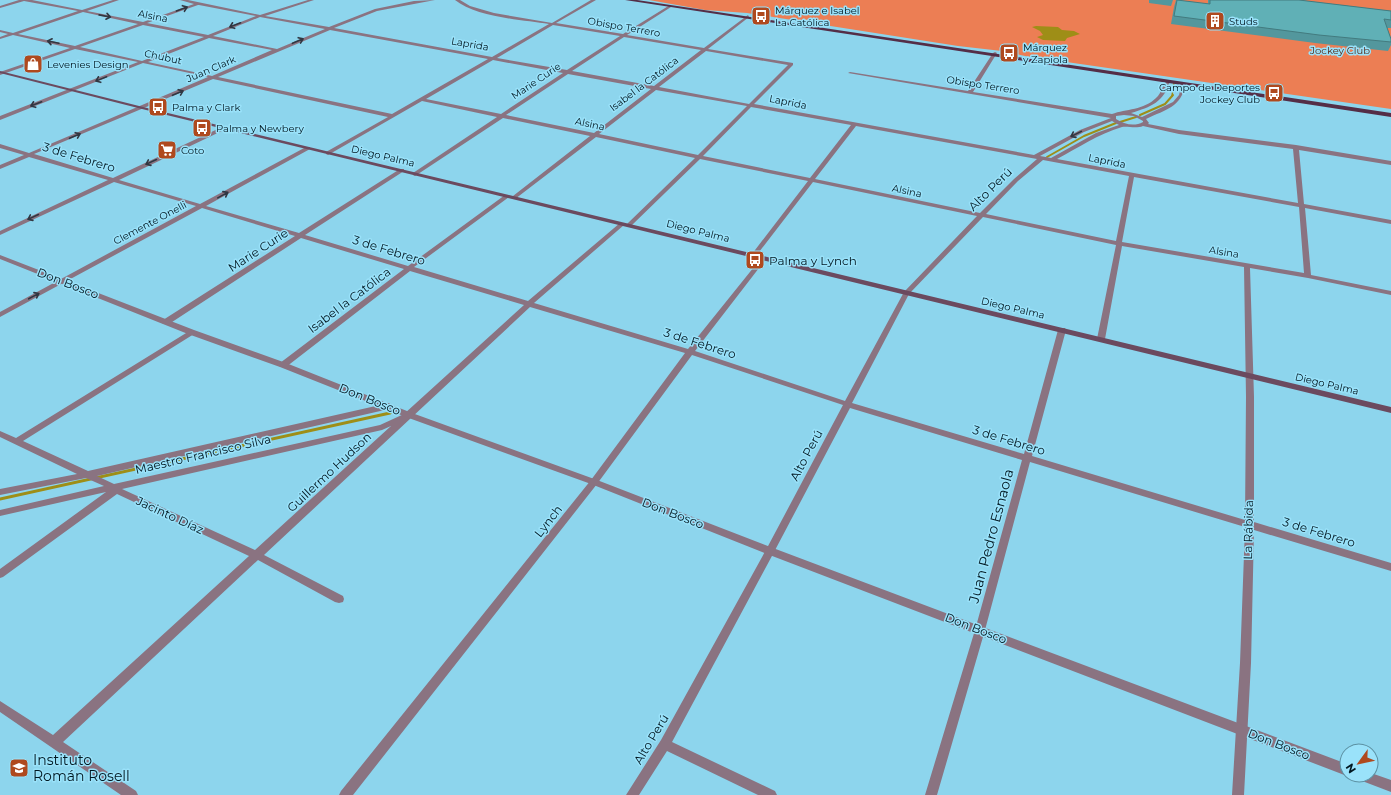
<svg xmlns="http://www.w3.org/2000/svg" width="1391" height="795" font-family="Montserrat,sans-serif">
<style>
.green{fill:#ec7e54}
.water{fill:#9e8e17}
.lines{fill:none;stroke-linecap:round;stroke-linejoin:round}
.stream-far2{stroke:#9e8e17;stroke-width:1.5}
.stream-far1{stroke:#9e8e17;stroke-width:2}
.stream{stroke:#9e8e17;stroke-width:3}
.minor{fill:#8a7381;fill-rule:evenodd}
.tertiary{fill:#8a7381;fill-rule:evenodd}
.secondary{fill:#6b4a5f;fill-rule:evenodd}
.primary{fill:#542e47;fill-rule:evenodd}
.wall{fill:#53979d}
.building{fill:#60b0b6;stroke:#437b7f}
.oneway{stroke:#303742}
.labels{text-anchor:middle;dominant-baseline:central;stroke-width:3;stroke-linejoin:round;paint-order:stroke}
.far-poi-label{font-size:10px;fill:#001720;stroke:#9ae2fa;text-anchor:start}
.far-street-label{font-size:10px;fill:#001720;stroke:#9ae2fa}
.far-park-label{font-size:10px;fill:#542512;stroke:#9ae2fa}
.street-label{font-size:12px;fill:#001720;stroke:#9ae2fa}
.poi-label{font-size:12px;fill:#001720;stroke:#9ae2fa;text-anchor:start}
.near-street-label{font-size:14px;fill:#001720;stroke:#9ae2fa}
.near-poi-label{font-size:14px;fill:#001720;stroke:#9ae2fa;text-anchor:start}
</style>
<rect width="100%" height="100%" fill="#8dd5ed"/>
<path class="green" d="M649,0h742v109l-366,-53 -23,-5 -44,-5 -211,-33 -42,-3z"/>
<path class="water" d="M1036,26l22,1 4,3 12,1 6,3 -13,4 -2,3 -22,-1 -6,-3 6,-2 -3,-4 -8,-4z"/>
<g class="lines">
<path class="stream-far2" d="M1172,96l2,-14"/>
<path class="stream-far1" d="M1140,115l25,-11 8,-9
M1120,122l16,-5
M1047,157l37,-21 32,-13"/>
<path class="stream" d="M0,499l390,-86"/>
<path class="minor" d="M19,0h13l50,10 31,-10h6l-32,11 56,11 51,-18 -14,-4h8l72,15 48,-15h6l-49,16 64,11 46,-18 39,-8 21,-1 -58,11 -43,17 158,29 57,-33c-27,-4 -73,-7 -94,-24h5l10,6 24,7 58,10 39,-23h5l-40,23 67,11 47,-29 1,2 -44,28 77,13 44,-33 1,2 -41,32 85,14v2l-39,39 280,51 46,-25 31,-12 -263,-45 2,-1 118,19 25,-38 2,-1 2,1 -24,39 139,22c14,-5 32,-4 44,-16 6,-5 7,-15 12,-18l2,1c-6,21 -19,26 -39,32l11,4 31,-15 6,-7 3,-11 2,-1 2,1c-6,24 -19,25 -40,35l3,4 -1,1 31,6 117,15 95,16v4l-92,-15 5,54 87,16v4l-86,-16 6,67 80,16v4l-83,-17 -58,-10 4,129v125l137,41v8l-137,-41 -3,133 -7,132h-12l8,-132 5,-136 -215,-65 -45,168 -48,165h-12l50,-165 47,-170 -172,-52 -77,146 -101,188 103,49 2,4h-19l-91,-44 -28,44h-13l35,-55 106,-192 76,-143 -151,-50 -95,129 -244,311h-14l2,-4 250,-311 94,-127 -155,-46 -266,248 79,41 1,3 -1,3 -4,1 -4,-1 -77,-42 -195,182 73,49 2,4h-17l-121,-83v-11l53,34 196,-179 -132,-62 -114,83 -3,1v-9l106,-77 -106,24v-6l104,-24 -18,-8 -86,17v-6l77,-15 -77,-37v-6l16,7 175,-108 4,2 -1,2 -171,107 65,30 301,-68 4,3 -4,3 -292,67 17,8 266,-59 24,-11 120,-109 -114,-34 -124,96h-6l-1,-2 1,-2 124,-94 -103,-31 -132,86h-6l-1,-2 1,-2 132,-84 -93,-28 -202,109v-5l196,-106 -82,-24 -114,53v-4l108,-51 -79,-23 -29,12v-4l24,-10 -24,-7v-4l29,9 179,-76 -65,-14 -143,57v-4l138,-54 -63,-13 -75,26v-3l70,-24 -57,-13 -13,4v-2l8,-3 -8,-2v-2l13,3 65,-22 -54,-10 -24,7v-2zM198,5h1l57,11 -48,19 -61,-12zM83,12l55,12 -63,22 -57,-12zM260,17l65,12 -48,20 -64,-13zM143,25l61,12 -62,24 -62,-14zM553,25l67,11 -53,34 -70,-12zM330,30l158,29 -96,55 -174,-37zM624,37l77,13 -47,36 -82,-15zM209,38l63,12 -60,26 -64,-14zM706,51l82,14 -39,39 -90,-17zM493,60l70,13 -62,41 -75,-15zM568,74l83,15 -57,44 -88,-18zM213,79l175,38 -62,35v2l2,1 94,-54 75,16 -84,56v2l2,1 88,-58 87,18 -77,60v2l2,1 81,-62 99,21 -68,66 -1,1 3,2 2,-1 69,-67 108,22 -56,73v2h4l57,-74 164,34 -73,76 -59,109 -150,-50 71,-92v-2h-4l-74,92 -154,-46 90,-78v-2h-4l-92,78 -114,-34 95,-70v-2h-4l-97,71 -103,-31 99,-64v-2h-4l-101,64 -93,-27 104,-57v-2h-4l-106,57 -81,-24 107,-51v-2h-4l-109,51 -79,-24zM656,90l91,16 -49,49 -99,-21zM751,107l100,18 -41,53 -107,-22zM1124,115l10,1 9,5v1c-9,5 -19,2 -27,-3v-3zM1112,121l7,4 -23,8 -45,25 -11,-2 44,-24zM856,126l181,33 -23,20 -34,34 -165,-34zM1143,126l36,8 114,15 5,54 -241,-44c21,-11 41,-25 65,-32 6,-1 14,2 21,-1zM1043,160l86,16 -13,65 -130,-27 32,-33zM1134,177l165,30 5,66 -182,-31zM983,217l133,28 -19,94 4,2 4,-2 17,-93 122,21 2,130 -1,123 -213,-64 34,-126 -1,-2h-6l-1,2 -34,124 -172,-51 57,-109zM391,426l-136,124 -133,-61 260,-59z"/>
<path class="tertiary" d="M0,255l194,75 92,33 126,50 185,67 176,68 574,216v11h2l-2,1 -580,-222 -176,-70 -185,-67 -126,-50 -92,-33 -188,-75z
M1371,773l20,7v12l-34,-13 -2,-4h16z"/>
<path class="secondary" d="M0,71l143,36 1248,300v6l-1249,-304 -142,-36z"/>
<path class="primary" d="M625,0h12l754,113v4z"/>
</g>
<path class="wall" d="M1149,0h24l-2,6 -22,-3z
M1176,0l32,4v-4h91l92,11v17h-4l4,11v6l-3,6 -73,-8 -144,-19 3,-17z"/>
<path class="building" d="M1177,0l33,4v-4h89l92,11v9l-7,-1 7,20v3l-72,-7 -145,-19z"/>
<defs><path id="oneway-shaft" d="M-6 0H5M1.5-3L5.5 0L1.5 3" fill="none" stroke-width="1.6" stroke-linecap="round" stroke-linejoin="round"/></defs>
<g class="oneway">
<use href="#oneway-shaft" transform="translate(182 9) rotate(-20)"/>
<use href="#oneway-shaft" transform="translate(105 16) rotate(11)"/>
<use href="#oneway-shaft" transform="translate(235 25) rotate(159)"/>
<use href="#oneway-shaft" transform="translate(298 41) rotate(-23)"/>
<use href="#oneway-shaft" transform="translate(53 42) rotate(-168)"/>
<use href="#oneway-shaft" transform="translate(101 79) rotate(158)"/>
<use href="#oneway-shaft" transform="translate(178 93) rotate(-23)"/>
<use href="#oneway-shaft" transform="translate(36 104) rotate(159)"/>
<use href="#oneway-shaft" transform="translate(1076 134) rotate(154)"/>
<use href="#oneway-shaft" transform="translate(75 136) rotate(-23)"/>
<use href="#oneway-shaft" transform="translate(151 162) rotate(155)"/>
<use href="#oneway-shaft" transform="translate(223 195) rotate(-29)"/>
<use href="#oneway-shaft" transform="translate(33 217) rotate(155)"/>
<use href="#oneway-shaft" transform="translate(34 296) rotate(-28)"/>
</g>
<defs>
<g id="bus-square" transform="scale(1)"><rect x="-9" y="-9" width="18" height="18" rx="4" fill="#af491e" stroke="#9ae2fa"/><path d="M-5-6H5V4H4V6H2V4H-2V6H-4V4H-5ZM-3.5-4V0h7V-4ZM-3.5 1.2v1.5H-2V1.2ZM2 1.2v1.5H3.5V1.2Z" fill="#fff"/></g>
<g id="building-square" transform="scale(1)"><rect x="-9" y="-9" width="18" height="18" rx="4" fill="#af491e" stroke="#9ae2fa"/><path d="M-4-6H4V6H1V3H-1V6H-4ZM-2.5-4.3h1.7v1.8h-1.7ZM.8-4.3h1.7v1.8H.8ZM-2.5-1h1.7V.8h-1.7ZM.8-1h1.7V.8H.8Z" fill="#fff"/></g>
<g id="shop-square" transform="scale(1)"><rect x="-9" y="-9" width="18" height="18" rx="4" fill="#af491e" stroke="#9ae2fa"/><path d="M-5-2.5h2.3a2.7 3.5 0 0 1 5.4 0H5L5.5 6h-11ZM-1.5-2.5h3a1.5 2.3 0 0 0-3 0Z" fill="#fff"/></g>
<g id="supermarket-square" transform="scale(1)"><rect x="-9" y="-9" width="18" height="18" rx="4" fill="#af491e" stroke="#9ae2fa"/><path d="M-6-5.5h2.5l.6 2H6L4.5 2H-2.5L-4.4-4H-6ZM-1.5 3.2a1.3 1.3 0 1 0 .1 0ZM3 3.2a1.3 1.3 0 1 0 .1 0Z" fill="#fff"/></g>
<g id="university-square" transform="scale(1)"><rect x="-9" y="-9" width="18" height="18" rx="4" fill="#af491e" stroke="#9ae2fa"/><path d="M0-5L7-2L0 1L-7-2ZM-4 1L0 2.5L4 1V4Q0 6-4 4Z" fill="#fff"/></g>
</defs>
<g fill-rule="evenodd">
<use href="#bus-square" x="761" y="16"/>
<use href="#building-square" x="1215" y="21"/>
<use href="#bus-square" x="1009" y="53"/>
<use href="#shop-square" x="33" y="64"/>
<use href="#bus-square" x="1274" y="93"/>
<use href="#bus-square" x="158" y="107"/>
<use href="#bus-square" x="202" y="128"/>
<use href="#supermarket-square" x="167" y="150"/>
<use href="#bus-square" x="755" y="260"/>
<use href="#university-square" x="19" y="768"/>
</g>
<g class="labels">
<g class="far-poi-label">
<text x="775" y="10">Márquez e Isabel<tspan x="775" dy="12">La Católica</tspan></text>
<text x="1229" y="21">Studs</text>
<text x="1023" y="47">Márquez<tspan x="1023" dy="12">y Zapiola</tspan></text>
<text x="47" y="64">Levenies Design</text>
<text x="1260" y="87" text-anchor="end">Campo de Deportes<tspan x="1260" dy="12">Jockey Club</tspan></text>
<text x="172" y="107">Palma y Clark</text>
<text x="216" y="128">Palma y Newbery</text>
<text x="181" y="150">Coto</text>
</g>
<g class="far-street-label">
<text transform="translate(153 16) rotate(11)">Alsina</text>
<text transform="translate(624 27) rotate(10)">Obispo Terrero</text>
<text transform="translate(470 44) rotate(10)">Laprida</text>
<text transform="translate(163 57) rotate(12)">Chubut</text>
<text transform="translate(211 69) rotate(-23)">Juan Clark</text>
<text transform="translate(536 81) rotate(-34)">Marie Curie</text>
<text transform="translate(644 84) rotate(-37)">Isabel la Católica</text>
<text transform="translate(983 85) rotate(9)">Obispo Terrero</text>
<text transform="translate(788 102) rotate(11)">Laprida</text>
<text transform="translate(590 124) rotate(12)">Alsina</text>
<text transform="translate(383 156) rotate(13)">Diego Palma</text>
<text transform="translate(1107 161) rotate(11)">Laprida</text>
<text transform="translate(907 191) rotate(12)">Alsina</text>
<text transform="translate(150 223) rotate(-28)">Clemente Onelli</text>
<text transform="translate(698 231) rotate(14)">Diego Palma</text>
<text transform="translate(1224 252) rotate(9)">Alsina</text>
<text transform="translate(1013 308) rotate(13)">Diego Palma</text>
<text transform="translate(1327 384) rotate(13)">Diego Palma</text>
</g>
<g class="far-park-label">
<text x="1340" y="50">Jockey Club</text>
</g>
<g class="street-label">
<text transform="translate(79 157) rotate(17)">3 de Febrero</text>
<text transform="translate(990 189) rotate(-45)">Alto Perú</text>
<text transform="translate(258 250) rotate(-33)">Marie Curie</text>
<text transform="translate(389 250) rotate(17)">3 de Febrero</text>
<text transform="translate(68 283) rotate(21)">Don Bosco</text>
<text transform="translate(349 300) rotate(-37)">Isabel la Católica</text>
<text transform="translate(700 343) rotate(18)">3 de Febrero</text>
<text transform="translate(370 399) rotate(22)">Don Bosco</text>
<text transform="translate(1009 440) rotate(17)">3 de Febrero</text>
<text transform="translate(203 454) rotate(-13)">Maestro Francisco Silva</text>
<text transform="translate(806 455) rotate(-62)">Alto Perú</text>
<text transform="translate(329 472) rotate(-43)">Guillermo Hudson</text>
<text transform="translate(673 513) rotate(21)">Don Bosco</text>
<text transform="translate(170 515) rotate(25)">Jacinto Díaz</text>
<text transform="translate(548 521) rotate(-52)">Lynch</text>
<text transform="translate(1248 530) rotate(-89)">La Rábida</text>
<text transform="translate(1319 532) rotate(17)">3 de Febrero</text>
<text transform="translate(976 628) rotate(21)">Don Bosco</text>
<text transform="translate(651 739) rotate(-59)">Alto Perú</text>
<text transform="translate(1279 744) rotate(21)">Don Bosco</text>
</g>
<g class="poi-label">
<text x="769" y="260">Palma y Lynch</text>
</g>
<g class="near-street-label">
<text transform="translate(991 536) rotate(-75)">Juan Pedro Esnaola</text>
</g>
<g class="near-poi-label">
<text x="33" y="760">Instituto<tspan x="33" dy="16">Román Rosell</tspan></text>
</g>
</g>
<g transform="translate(1359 763) rotate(237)"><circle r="19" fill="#9ae2fa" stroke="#5c91a3"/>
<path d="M0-3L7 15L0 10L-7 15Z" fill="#af491e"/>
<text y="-6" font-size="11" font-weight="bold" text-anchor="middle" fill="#001720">N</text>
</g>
</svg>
